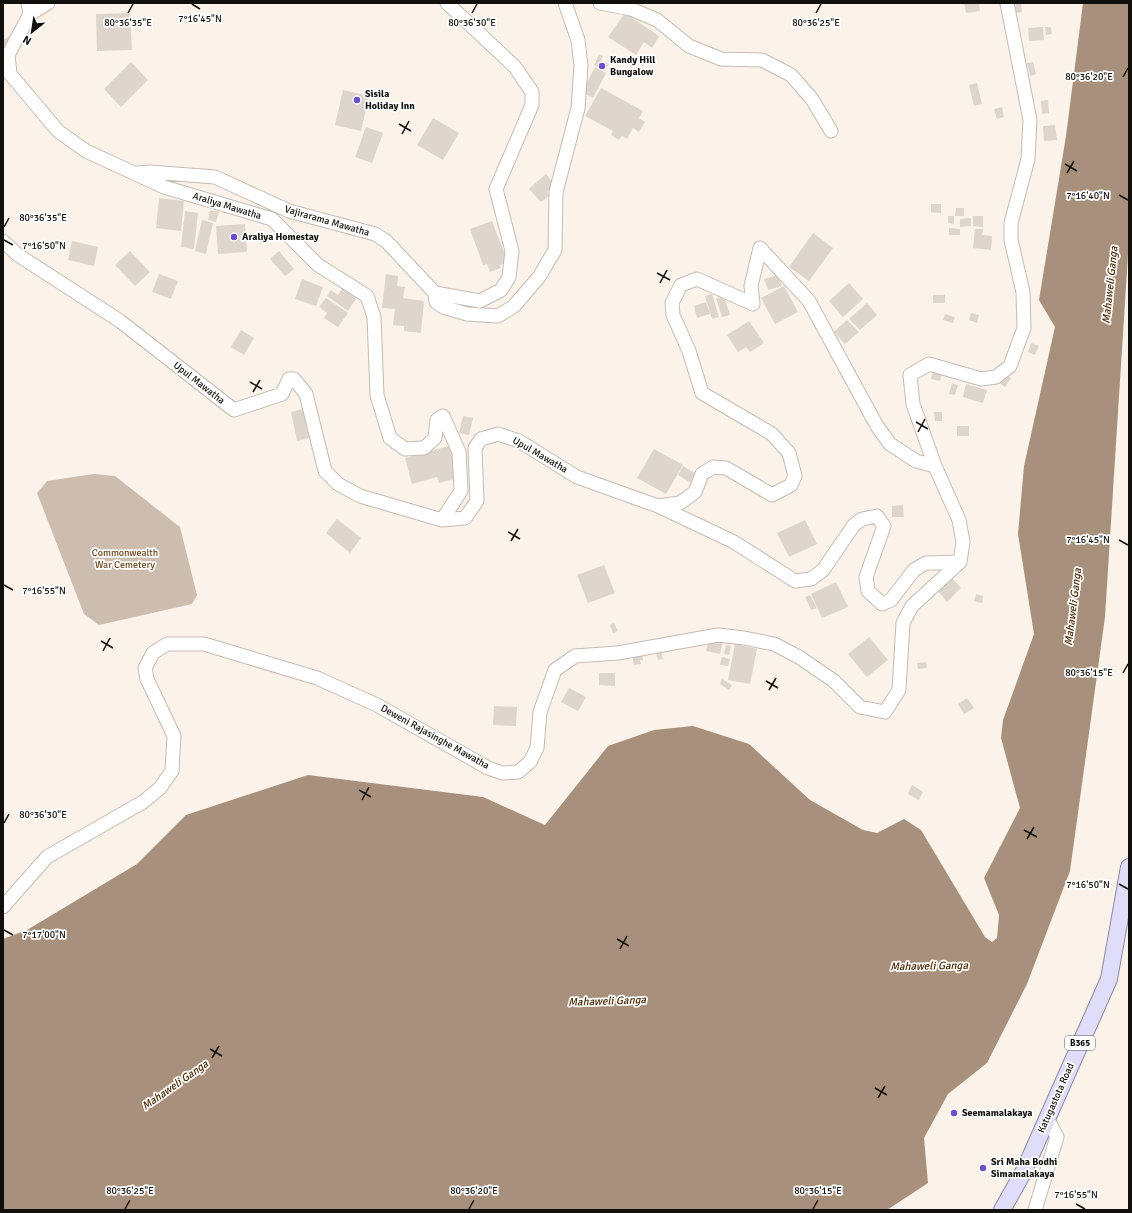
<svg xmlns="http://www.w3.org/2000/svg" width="1132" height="1213" font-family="Signika,sans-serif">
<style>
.green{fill:#ccbdaf}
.water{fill:#a8917c}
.building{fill:#ded5cd}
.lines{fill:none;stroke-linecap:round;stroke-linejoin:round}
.minor-casing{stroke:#c4bcb4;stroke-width:15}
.major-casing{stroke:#8a86a3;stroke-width:18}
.minor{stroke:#fff;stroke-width:13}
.major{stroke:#dfddf8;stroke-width:16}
.ticks{fill:none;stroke:#12100d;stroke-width:1.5}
.poi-dot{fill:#6c50c9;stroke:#fff;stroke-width:1.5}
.labels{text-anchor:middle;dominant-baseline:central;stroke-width:3.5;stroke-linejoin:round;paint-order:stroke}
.shield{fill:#fff;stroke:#595856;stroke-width:1}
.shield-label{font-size:9px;font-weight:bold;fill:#12100d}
.poi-label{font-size:10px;font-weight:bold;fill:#12100d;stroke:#fff;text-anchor:start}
.street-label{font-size:10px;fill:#12100d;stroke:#fff}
.park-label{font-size:10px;fill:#6a4722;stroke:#fff}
.water-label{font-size:11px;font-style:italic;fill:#492700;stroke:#fff}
.ticks-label{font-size:10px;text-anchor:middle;fill:#12100d;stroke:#fff;stroke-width:3.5;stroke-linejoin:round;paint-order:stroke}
</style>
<rect width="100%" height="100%" fill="#fbf2ea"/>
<path class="green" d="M94,474l21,2 65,51 17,68 -5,9 -93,21 -15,-11 -47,-121 10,-12z"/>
<path class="water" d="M1083,3h46v236l-24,378 -35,254 -43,113 -40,79 -39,31 -24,44 4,45 -41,27h-884v-271l24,-9 110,-66 49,-49 122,-40 175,22 62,28 63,-79 46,-16 39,-4 56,18 61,56 53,30 14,3 27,-14 17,11 64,107 7,5 5,-4 2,-23 -15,-37 36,-70 -19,-70 2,-18 31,-86 -16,-100 6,-68 31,-139 -16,-27 27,-164z"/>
<path class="building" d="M964,3h15l1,8 -14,2z
M1015,3h6l1,9 -6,1z
M130,13l2,37 -35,1 -1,-37z
M625,13l34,23 -7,12 -8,-6 -8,13 -28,-18z
M1043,27l1,13 -15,1 -1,-13z
M1045,27h6l1,7 -6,1z
M14,34l-11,21v-15z
M599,55l4,1 -2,4 8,4 -4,7 -11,-6z
M131,62l17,18 -27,27 -17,-18z
M1033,62l3,12 -6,2 -3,-13z
M595,67l11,6 -13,25 -11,-6z
M977,83l5,21 -8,2 -5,-21z
M601,88l42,23 -4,7 6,4 -6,10 -6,-4 -6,11 -5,-3 -3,4 -8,-5 2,-4 -28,-15z
M343,90l26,6 -8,35 -26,-6z
M1048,100l1,13 -7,1 -1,-13z
M1002,107l2,10 -7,2 -3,-10z
M433,118l26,15 -16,27 -26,-15z
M1055,125l2,15 -13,1 -1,-15z
M366,127l17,6 -11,30 -17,-6z
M546,174l9,11 -8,7 3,3 -9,7 -12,-13z
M159,198l25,3 -3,30 -25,-3z
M931,204h10v9l-10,-1z
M956,208h8v8h-9z
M210,210l9,2 -3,10 -8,-2z
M185,211l13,2 -4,36 -13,-2z
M948,216h6v8l-6,-1z
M973,216h10v11l-10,-1z
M971,218v8l-11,1v-8z
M202,220l11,3 -7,31 -11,-3z
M492,221l16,41 -8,3 1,3 -11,4 -3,-8 -4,1 -13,-36z
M245,224l2,28 -29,2 -2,-28z
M949,228l11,1v6h-11z
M975,229h8l-1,6 10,1 -1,14 -18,-2z
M813,233l20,15 -24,33 -20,-14z
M72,241l26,6 -4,19 -26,-6z
M130,251l20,21 -15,14 -20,-21z
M279,251l15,18 -9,7 -15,-17z
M159,274l19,7 -7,18 -19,-7z
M386,274l12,2 -1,10 8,1 -2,11 21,3 -3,32 -17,-2v-5l-11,-1 2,-16 -13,-1z
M778,275l4,11 -14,4 -4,-11z
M302,279l21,8 -7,19 -21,-7z
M849,283l14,16 -20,18 -14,-16z
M784,286l14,26 -23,12 -14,-26z
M343,287l14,10 -9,14 -21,-15 4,-6 7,5z
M712,294l7,23 -7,2 -7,-23z
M933,295h12v8h-12z
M724,296l6,19 -8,2 -6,-19z
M326,298l22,15 -10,14 -14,-9 3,-5 -8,-6z
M706,302l4,12 -13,4 -3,-12z
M867,303l10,12 -17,15 -11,-11z
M971,313l8,2 -2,8 -8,-3z
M945,314l10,3 -2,6 -10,-3z
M847,320l12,12 -14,12 -11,-12z
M749,321l15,22 -14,9 -4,-5 -8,5 -11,-17z
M241,330l13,8 -10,17 -13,-8z
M1031,343l8,3 -4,9 -7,-3z
M934,368l9,2 -3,11 -9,-2z
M1004,374l7,4 -6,9 -6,-4z
M952,383l6,2 -3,10 -6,-1z
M966,384l21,6 -4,13 -20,-6z
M303,409l6,29 -12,3 -6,-29z
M934,412h8v9h-7z
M463,416l10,2 -4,17 -10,-2z
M957,426h12v10h-12z
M449,446l9,32 -19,5 -2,-6 -25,7 -7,-26z
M654,449l29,16 -17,29 -29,-16z
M683,466l13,8 -5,9 -13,-8z
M903,505l1,12h-12v-11z
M337,519l24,19 -11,15 -24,-20z
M805,520l12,24 -28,13 -12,-24z
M604,565l11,28 -27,10 -11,-28z
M952,578l9,10 -14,14 -9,-11z
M836,582l12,25 -26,11 -11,-24z
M976,594l7,2 -1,7 -8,-2z
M810,595l7,13 -6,2 -6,-13z
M614,623l4,8 -5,2 -3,-8z
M869,637l19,23 -21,17 -19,-23z
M709,639l14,2 -3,13 -14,-3z
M735,644l22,5 -7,35 -22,-4z
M726,645l5,1 -2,9 -5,-1z
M661,651l2,8 -5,1 -2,-7z
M642,652l1,8h-3l1,4 -7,1 -2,-11z
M722,657l8,2 -2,7 -8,-1z
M926,662l1,6 -9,1 -1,-6z
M599,673h16v13l-16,-1z
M722,679l10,6 -3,5 -9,-6z
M569,688l17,9 -8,14 -17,-9z
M967,698l7,10 -10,6 -6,-10z
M494,706l23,1 -1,19 -23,-1z
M912,785l11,7 -4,8 -11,-6z"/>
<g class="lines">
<g class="minor-casing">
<path id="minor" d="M28,3l2,11 -22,41 2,19 48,57 28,20 78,36 108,32 46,46 49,31 7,21 3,78 13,43 15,11 19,-1 11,-10 2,-18 6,-4 16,36 2,39 -19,29
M600,3l31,6 26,11 32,26 32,13 41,1 29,15 21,24 19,32
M30,14l18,-11
M137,173l13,-1 65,5 74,34 86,23 11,7 49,52 45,8 21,-11 8,-13 3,-26 -16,-62 36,-84v-13l-17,-25 -68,-64
M3,241l15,14 102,66 114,89 48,-16 7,-15h5l12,15 19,77 13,13 22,12 82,24 23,-2 12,-17 -2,-53 6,-9 17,-5 21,7 58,36 81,29 76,36 61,39 16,-2 12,-9 31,-45 8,-6 15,-3 7,10 -18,51 2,14 14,13 9,-4 23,-30 12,-7 34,-1
M435,293l1,9 7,5 24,7 31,2 16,-10 25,-29 16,-27 1,-58 22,-84 3,-42 -3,-26 -13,-37
M658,506l22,-3 15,-11 7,-18 11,-7 13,1 46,27 19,-10 4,-9 -6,-23 -17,-19 -70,-41 -13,-42 -16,-36 -1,-12 9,-18 16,-6 56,25 -2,-18 9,-38 49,53 68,125 13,18 26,17 19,5
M3,907l44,-50 96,-55 17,-14 12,-17 2,-35 -27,-57 -2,-11 8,-15 14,-9h37l113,34 60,27 111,63 14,5 16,-1 12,-10 7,-14 3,-36 15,-42 20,-14 43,-3 100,-18 26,3 30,6 25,13 35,24 26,26 25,5 14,-22 4,-67 9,-17 48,-44 3,-20 -4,-22 -24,-54 -22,-62 -3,-29 19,-11 52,15 15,-2 14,-11 14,-38 -1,-36 -12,-52v-17l17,-64 2,-39 -23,-117
M1035,1210l22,-73 -10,-19"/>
</g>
<g class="major-casing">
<path id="major" d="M1002,1210l22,-39 85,-192 20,-112"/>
</g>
<use href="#minor" class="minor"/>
<use href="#major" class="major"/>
</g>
<path class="ticks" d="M192,4l8,5M128,13l5,-9M472,13l5,-9M816,13l5,-9M1123,77l5,-9M399,124l12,7M402,134l7,-13M1065,164l12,7M1067,173l7,-12M1119,195l9,5M4,227l5,-9M4,240l9,5M657,273l13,7M660,283l7,-13M250,382l12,7M253,392l7,-12M916,422l12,7M918,432l7,-13M508,532l12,7M1119,540l9,5M511,541l7,-12M4,585l9,5M101,641l12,7M103,651l7,-13M1123,673l5,-9M766,681l12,7M769,690l7,-12M359,790l12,7M362,800l7,-13M4,823l5,-9M1024,830l13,7M1027,839l7,-12M1119,884l9,5M4,930l9,5M617,939l12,7M620,949l7,-13M210,1049l12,7M212,1058l7,-12M875,1088l12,7M878,1098l7,-12M1076,1204l9,5M125,1209l5,-9M469,1209l5,-9M813,1209l5,-9"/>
<g class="poi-dot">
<circle cx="602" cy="66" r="4"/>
<circle cx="357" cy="100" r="4"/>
<circle cx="234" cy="237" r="4"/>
<circle cx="954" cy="1113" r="4"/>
<circle cx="983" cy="1168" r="4"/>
</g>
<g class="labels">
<rect class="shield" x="1065" y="1036" width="30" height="14" rx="3"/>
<g class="shield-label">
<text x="1080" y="1043">B365</text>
</g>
<g class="poi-label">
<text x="610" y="60">Kandy Hill<tspan x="610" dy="12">Bungalow</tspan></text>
<text x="365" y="94">Sisila<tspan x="365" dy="12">Holiday Inn</tspan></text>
<text x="242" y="237">Araliya Homestay</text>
<text x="962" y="1113">Seemamalakaya</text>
<text x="991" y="1162">Sri Maha Bodhi<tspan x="991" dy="12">Simamalakaya</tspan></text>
</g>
<g class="street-label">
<text transform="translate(227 206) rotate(17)">Araliya Mawatha</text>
<text transform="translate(327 221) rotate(16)">Vajirarama Mawatha</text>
<text transform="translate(199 383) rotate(38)">Upul Mawatha</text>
<text transform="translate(540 455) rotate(30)">Upul Mawatha</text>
<text transform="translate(435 737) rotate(29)">Deweni Rajasinghe Mawatha</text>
<text transform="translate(1056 1098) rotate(-66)">Katugastota Road</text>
</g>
<g class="park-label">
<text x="125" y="553">Commonwealth<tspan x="125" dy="12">War Cemetery</tspan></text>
</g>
<g class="water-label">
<text transform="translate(1110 285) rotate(-84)">Mahaweli Ganga</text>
<text transform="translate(1073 607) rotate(-83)">Mahaweli Ganga</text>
<text transform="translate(929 966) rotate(-1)">Mahaweli Ganga</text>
<text transform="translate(607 1001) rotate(-2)">Mahaweli Ganga</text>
<text transform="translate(175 1085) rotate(-35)">Mahaweli Ganga</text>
</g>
</g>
<g class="ticks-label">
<text x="200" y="22">7°16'45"N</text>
<text x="472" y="26">80°36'30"E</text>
<text x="816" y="26">80°36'25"E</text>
<text x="128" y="26">80°36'35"E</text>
<text x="1089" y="80">80°36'20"E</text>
<text x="1088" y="199">7°16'40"N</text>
<text x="43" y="221">80°36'35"E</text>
<text x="44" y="249">7°16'50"N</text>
<text x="1088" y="543">7°16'45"N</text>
<text x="44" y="594">7°16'55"N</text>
<text x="1089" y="676">80°36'15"E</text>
<text x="43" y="818">80°36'30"E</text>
<text x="1088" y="888">7°16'50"N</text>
<text x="44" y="938">7°17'00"N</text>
<text x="130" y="1194">80°36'25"E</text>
<text x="474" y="1194">80°36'20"E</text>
<text x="818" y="1194">80°36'15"E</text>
<text x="1076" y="1198">7°16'55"N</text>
</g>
<rect width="1132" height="1213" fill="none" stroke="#12100d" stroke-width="8"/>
<g transform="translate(32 32) rotate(210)" stroke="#ffffff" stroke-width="3" paint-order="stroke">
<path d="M0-3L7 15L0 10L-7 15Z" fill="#12100d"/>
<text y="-6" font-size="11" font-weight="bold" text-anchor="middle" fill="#12100d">N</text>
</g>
</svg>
